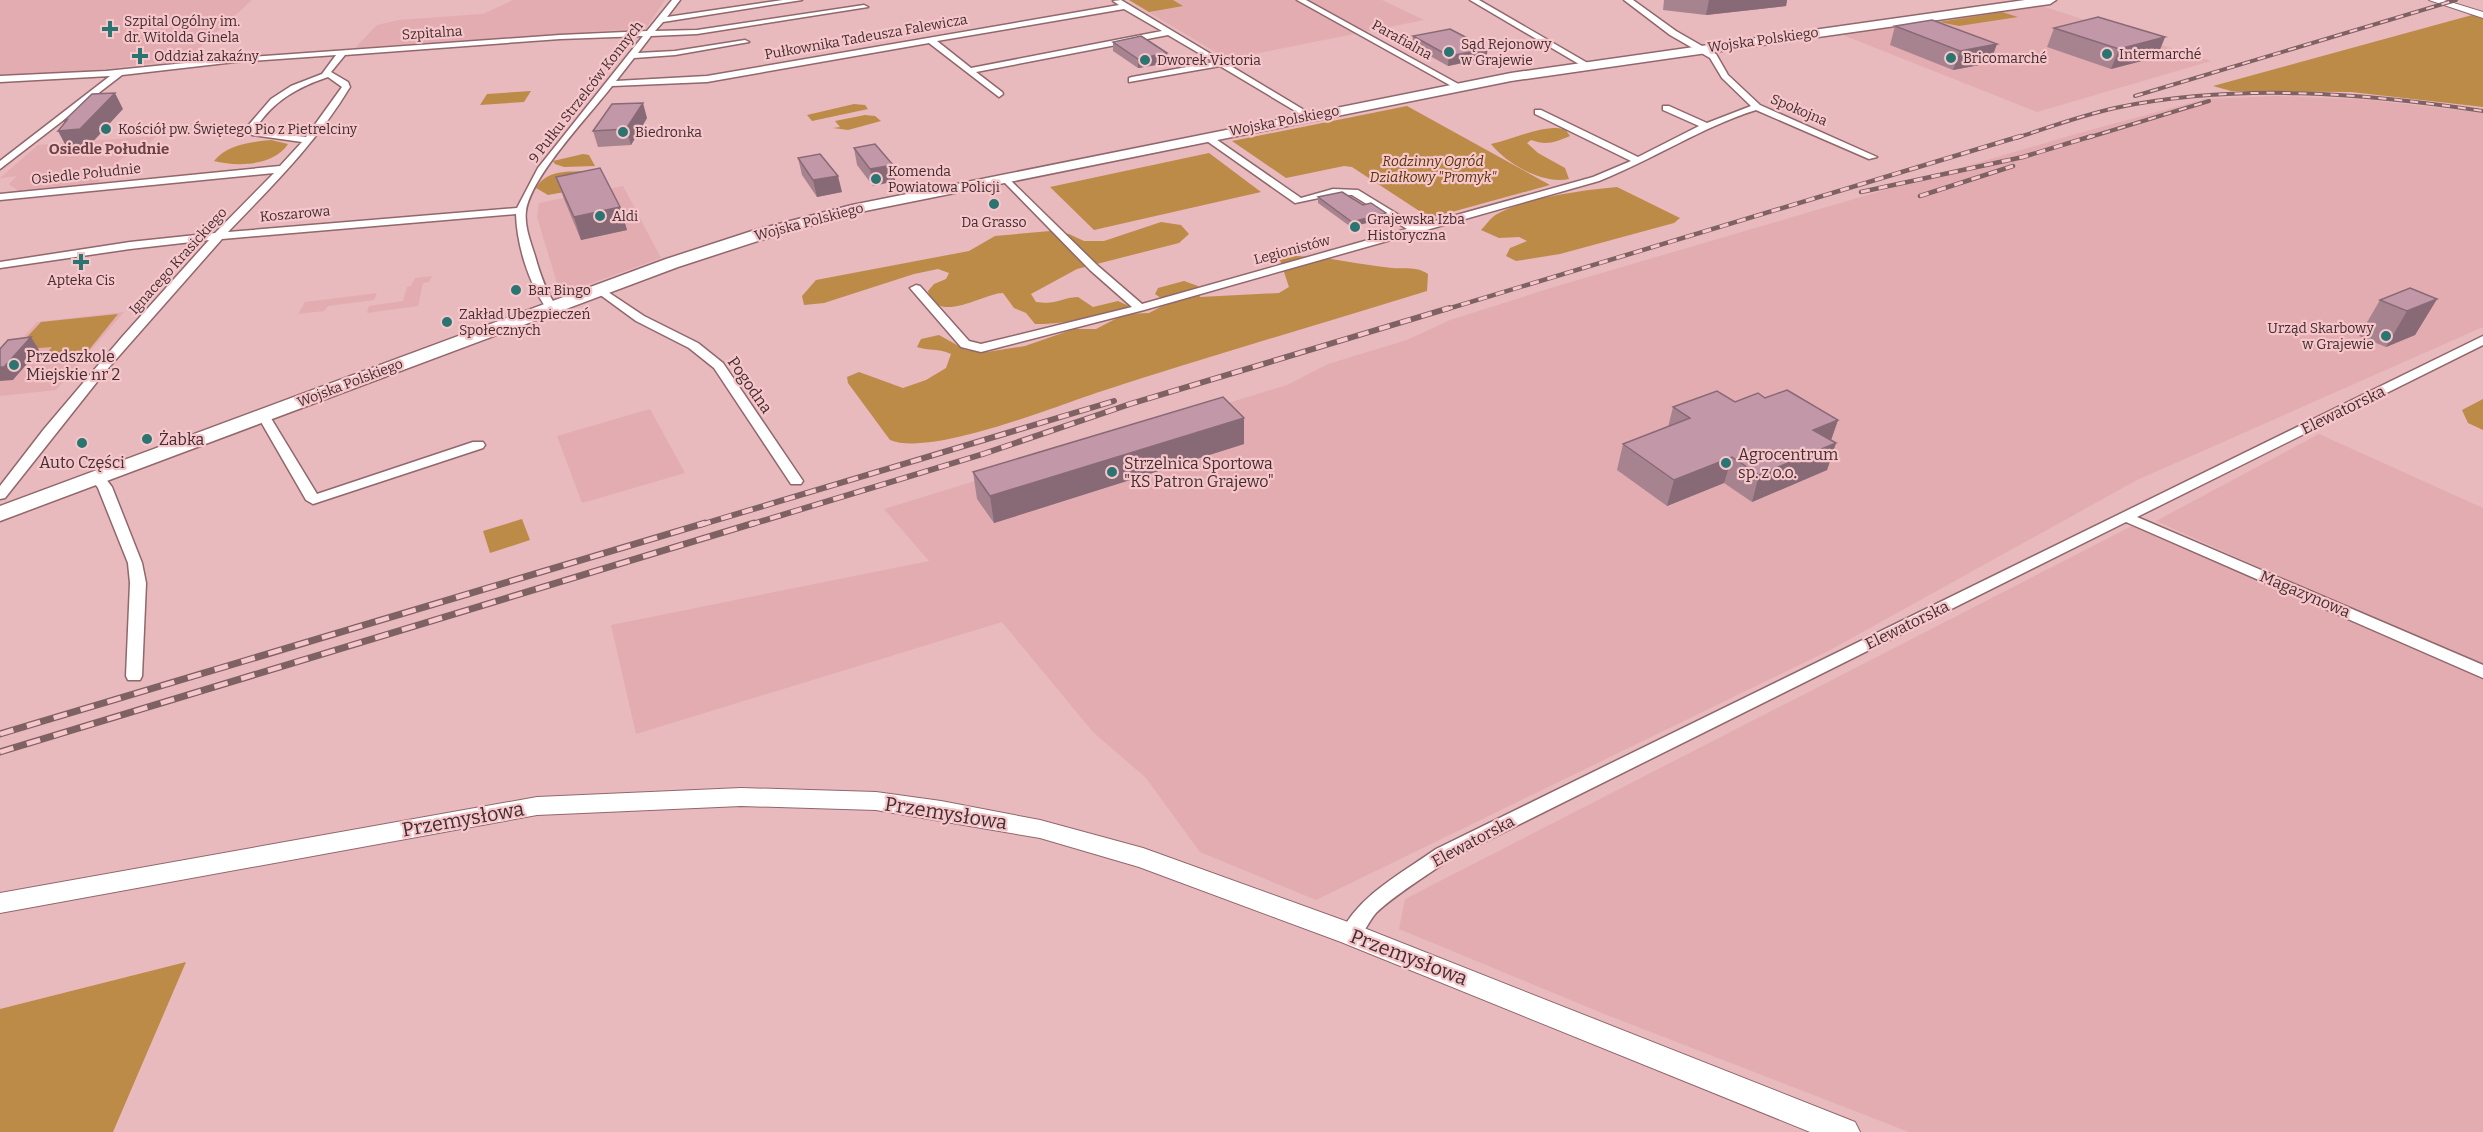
<svg xmlns="http://www.w3.org/2000/svg" width="2483" height="1132" font-family="Bitter,serif">
<style>
.built{fill:#e3acb1}
.green{fill:#bc8b48}
.lines{fill:none;stroke-linecap:round;stroke-linejoin:round}
.minor-casing{stroke:#91676b;stroke-width:3}
.tertiary-casing{stroke:#91676b;stroke-width:2}
.primary-casing{stroke:#91676b;stroke-width:3}
.minor{fill:#fff;fill-rule:evenodd}
.tertiary{fill:#fff;fill-rule:evenodd}
.primary{fill:#fff;fill-rule:evenodd}
.rail-far3-casing{stroke:#7e6163;stroke-width:4}
.rail-far2-casing{stroke:#7e6163;stroke-width:4.5}
.rail-far1-casing{stroke:#7e6163;stroke-width:6}
.rail-casing{stroke:#7e6163;stroke-width:7}
.rail-far3{stroke:#f6c6ca;stroke-width:2;stroke-dasharray:8;stroke-linecap:butt}
.rail-far2{stroke:#f6c6ca;stroke-width:3;stroke-dasharray:9;stroke-linecap:butt}
.rail-far1{stroke:#f6c6ca;stroke-width:4;stroke-dasharray:11;stroke-linecap:butt}
.rail{stroke:#f6c6ca;stroke-width:4.5;stroke-dasharray:14;stroke-linecap:butt}
.wall{fill:#a78390}
.shaded-wall{fill:#886a76}
.building{fill:#c298a8;stroke:#886a76;stroke-width:1.5}
.poi-dot{fill:#2a7472;stroke:#f6c6ca;stroke-width:2}
.labels{text-anchor:middle;dominant-baseline:central;stroke-width:4.5;stroke-linejoin:round;paint-order:stroke}
.far-poi-label{font-size:14px;fill:#412e30;stroke:#f6c6ca;text-anchor:start}
.far-street-label{font-size:14px;fill:#412e30;stroke:#f6c6ca}
.far-park-label{font-size:14px;font-style:italic;fill:#543606;stroke:#f6c6ca}
.far-neighbourhood-label{font-size:15px;font-weight:bold;fill:#6a4347;stroke:#f6c6ca}
.poi-label{font-size:16px;fill:#412e30;stroke:#f6c6ca;text-anchor:start}
.street-label{font-size:16px;fill:#412e30;stroke:#f6c6ca}
.near-street-label{font-size:20px;fill:#412e30;stroke:#f6c6ca}
</style>
<rect width="100%" height="100%" fill="#e8b9bd"/>
<path class="built" d="M0,0h252l-65,59 -115,14 -72,3z
M513,0h152l-19,28 -291,20 22,-23 22,-5 84,-6z
M1128,0h254l42,20 -190,38 -10,-1z
M2039,5l172,56 -174,51 -194,-77z
M2279,96l91,4 113,13v214l-346,153 -305,169 -516,251 -116,-48 -54,-74 -53,-46 -91,-110 -366,112 -25,-109 318,-64 -45,-52 403,-124 41,-21 79,-24 43,-20 104,-33 522,-153 129,-35z
M156,136l-14,16 -20,6 -27,27 -75,7 -11,-8 8,-8 -17,2 38,-33z
M623,186l38,72 -86,31 -8,1 -9,-4 -21,-69 2,-14z
M432,276l-3,6 -6,1 -5,23 -51,7 2,-7 34,-5 4,-14 4,-1 4,-8z
M377,293l-3,7 -46,6 -4,5 -26,3 7,-12z
M124,312l-68,78 -56,6v-46l14,-2 23,-26z
M650,409l35,64 -103,30 -25,-67z
M2319,434l164,74v160l-327,-147z
M2132,526l351,152v454h-574l-302,-117 -208,-86 6,-30z"/>
<path class="green" d="M1129,0h44l10,6 -34,6z
M2002,12l16,5 -59,9 -20,-4z
M2483,12v95l-132,-15 -120,-1 -18,-5z
M531,91l-7,11 -44,3 7,-11z
M854,104l11,1 3,4 -56,12 -5,-6z
M1407,106l143,79 -120,33 -78,-51 -8,-1 -58,12 -54,-37z
M865,115l10,1 6,5 -33,9 -15,-2 7,-1 -5,-6z
M1557,128l8,1 5,7c-15,6 -23,10 -39,4l-4,3 11,10 27,15 4,11c-26,6 -62,-15 -78,-35 23,-5 43,-16 66,-16z
M271,140l17,4c-14,22 -51,23 -74,17 13,-17 37,-19 57,-21z
M1209,153l52,39 -167,38 -44,-43z
M583,154l6,1 6,11 -31,1 -9,-3 -2,-3z
M589,171l-2,17 -39,7 -12,-7c11,-19 33,-16 53,-17z
M1617,187l63,31 -6,5 -114,31 -44,7 -10,-5 4,-8 17,-7 -8,-4 -20,1 -18,-8c4,-4 8,-10 13,-14 27,-18 90,-26 123,-29z
M1161,222l20,3 8,9 -10,9 -102,26 -46,25 5,8c22,3 23,-4 42,-5l15,10 25,-6 11,5c-14,11 -75,19 -94,18l-9,-11 -12,-5 -11,-15c-19,0 -67,33 -75,-2l6,-7 12,-5 3,-6 -11,-4 -24,5 -90,29 -20,2 -2,-9 14,-16 153,-29 26,-15 55,-5 19,3 15,7h20z
M1294,256c34,0 65,9 98,12 12,1 25,-2 36,6l-1,17c-110,34 -221,66 -331,102 -42,14 -166,64 -206,47l-42,-57 -1,-6 12,-5 44,16 23,-8 20,-12 5,-14c-12,-6 -22,-3 -34,-7l4,-8 18,-4 27,15 21,2 38,-6 49,-17h22l29,-15 24,-1 19,-10 -13,-9 3,-6 26,-7 14,5 2,11 79,-4 10,-6 -9,-27z
M118,314l-34,42 -43,4 11,-13 -37,3 26,-28z
M2483,399v31l-15,-7 -6,-13z
M522,519l8,21 -40,13 -7,-22z
M186,962l-73,170h-113v-123z"/>
<g class="lines">
<g class="minor-casing">
<path id="minor" d="M672,0h8l-13,17 116,-17h19l-139,22 -8,9 42,-1 167,-25 4,2 -171,27 -46,2 -13,17 37,-2 70,-11 4,2 -74,13 -41,3 -18,23 91,-5 412,-71 -6,-4 8,-1 193,116 -7,2 -87,-52 -91,16v-4l3,-1 82,-15 -46,-27 -192,37 26,20 1,2 -4,3 -70,-54 -222,39 -95,4c-23,30 -81,90 -86,125 -2,15 5,32 9,45 5,18 11,36 22,51l-2,2h-8c-18,-25 -30,-63 -31,-95l-294,25 -118,134 -99,125 -5,1v-13l44,-57 78,-92 87,-97 -79,9 -130,19v-6l130,-20 85,-9 59,-60 -274,27v-6l280,-28 22,-24 -50,-7 -6,-7 25,-29 20,-13 31,-12 14,-19 -101,7 -113,13 -122,94v-8l110,-85 -110,6v-6l106,-5 129,-13 325,-23 87,-4zM1124,9l38,22 -191,37 -34,-27zM643,36l-105,132 -21,40 -289,24c44,-46 89,-90 122,-145l-2,-5 -17,-10 14,-17 215,-16zM328,77l14,10 -36,50 -48,-6 -2,-3c17,-27 42,-41 72,-51z
M1297,0h9l156,86 -7,2z
M1470,0h9l112,65 -7,2z
M1624,0h9l43,31 40,23 12,21 32,30 117,52 -8,2 -113,-49c-54,17 -102,49 -157,71l-455,129 -163,42 -20,-5 -51,-59 6,-3 4,1 49,55 12,3 151,-37 -42,-37 -88,-90 -2,-2 5,-3 93,91 44,38 265,-75 -55,-34h-19l-38,8 -91,-64v-4h6l91,63 32,-9 25,1 59,36 176,-49 38,-16 -96,-47v-4h6l97,47 61,-31 -36,-16v-4h6l38,17 44,-17 -29,-28 -12,-20 -40,-23z
M599,286l45,30 54,27 25,20 80,118 -2,3h-10l-77,-116 -25,-20 -53,-27 -41,-30v-4z
M2483,336v9l-346,172 346,148v13l-357,-156 -676,337c-21,15 -57,37 -74,54 -10,11 -15,33 -33,27l-3,-6c19,-39 62,-61 96,-85z
M263,411l6,4 48,79 156,-52h10l2,3 -2,3 -170,56 -7,-4 -49,-85z
M98,474l5,1 9,12 30,76 4,20 -4,93 -2,4h-12l-2,-4 4,-93 -2,-20 -30,-75 -7,-10z"/>
</g>
<g class="tertiary-casing">
<path id="tertiary" d="M2429,0h15l39,12v6z
M741,788l135,4 65,9 99,19 103,28 216,78 496,196 5,10h-50l-469,-190 -202,-75 -99,-29 -164,-28 -135,-4 -204,9 -537,98v-20l537,-96z"/>
</g>
<g class="primary-casing">
<path id="primary" d="M2025,0h31l-6,4 -539,77 -651,131 -96,27 -86,28 -678,254v-15l666,-247 86,-28 100,-26 659,-132z"/>
</g>
<use href="#minor" class="minor"/>
<use href="#tertiary" class="tertiary"/>
<use href="#primary" class="primary"/>
<g class="rail-far3-casing">
<path id="rail-far3" d="M2135,96l321,-96
M2016,138c34,-11 69,-24 104,-31 120,-24 243,-14 363,4
M2087,138l122,-37"/>
</g>
<g class="rail-far2-casing">
<path id="rail-far2" d="M1861,192l162,-35 69,-21
M1920,196l93,-30
M1444,310l577,-174"/>
</g>
<g class="rail-far1-casing">
<path id="rail-far1" d="M700,525l414,-124
M749,525l234,-71 147,-50 319,-96"/>
</g>
<g class="rail-casing">
<path id="rail" d="M0,734l705,-211
M0,752l754,-229"/>
</g>
<use href="#rail-far3" class="rail-far3"/>
<use href="#rail-far2" class="rail-far2"/>
<use href="#rail-far1" class="rail-far1"/>
<use href="#rail" class="rail"/>
</g>
<path class="wall" d="M1664,0h123l-1,6 -80,9 -43,-5z
M1895,26l95,37 -37,7 -63,-25z
M2054,28l111,9 -8,20 -46,12 -64,-22z
M1413,36l73,22 -38,8 -36,-20z
M1113,42l54,11 1,10 -30,5 -25,-17z
M647,118l-16,27 -33,2 -5,-16z
M854,148l39,17 2,16 -22,5 -16,-21z
M798,158l44,34 -25,5 -15,-22z
M556,177l64,30 7,23 -46,10 -17,-41z
M1318,197l45,8 23,13 -35,9 -33,-24z
M2437,299l-22,36 -29,12 -27,-11 21,-36z
M1765,398l73,22 -7,20 5,3 -9,27 -75,32 -28,-19 -57,23 -50,-36 6,-26 45,-17 5,-20 62,-5z
M1244,444l-250,79 -17,-24 -4,-27z"/>
<path class="shaded-wall" d="M1709,0h78l-1,6 -80,9z
M2165,37l-8,20 -46,12 8,-20z
M1997,44l-7,19 -37,7 7,-19z
M1488,49l-2,9 -38,8 1,-10z
M1167,53l1,10 -30,5v-9z
M115,93l8,16 -34,37 -22,2 -9,-17 12,-1 -6,-9 3,-1z
M643,103l4,15 -16,27 -5,-16z
M893,165l2,16 -22,5 -3,-17z
M838,176l4,16 -25,5 -4,-17z
M620,207l7,23 -46,10 -7,-23z
M1386,213v5l-35,9 1,-5z
M2437,299l-22,36 -29,12 21,-36z
M31,337l8,13 -26,30 -13,1v-14z
M1244,418v26l-250,79 -4,-27z
M1838,420l-9,26 -16,-16z
M1836,443l-9,27 -75,32 7,-27z
M1732,457l-8,26 -57,23 7,-26z"/>
<path class="building" d="M2098,17l67,20 -46,12 -65,-21z
M1932,20l65,24 -37,7 -65,-25z
M1450,29l38,20 -39,7 -36,-20z
M1141,36l26,17 -29,6 -25,-17z
M115,93l-35,36 -22,2 9,-11 -3,1 28,-27z
M643,103l-17,26 -33,2 19,-27z
M875,144l18,21 -23,4 -16,-21z
M820,154l18,22 -25,4 -15,-22z
M600,168l20,39 -46,10 -18,-40z
M1342,192l21,13 8,-2 15,10 -34,9 -34,-25z
M2410,288l27,11 -30,12 -27,-11z
M31,337l-27,30h-4v-18l8,-9z
M1787,390l51,30 -25,10 23,13 -77,32 -27,-18 -58,23 -51,-36 67,-26 -17,-11 44,-16 18,11 23,-9 7,5z
M1223,397l21,21 -254,78 -17,-24z"/>
<g class="poi-dot">
<path d="M107 20h6v6h6v6h-6v6h-6v-6h-6v-6h6z"/>
<circle cx="1449" cy="52" r="6"/>
<circle cx="2107" cy="54" r="6"/>
<path d="M137 47h6v6h6v6h-6v6h-6v-6h-6v-6h6z"/>
<circle cx="1951" cy="58" r="6"/>
<circle cx="1145" cy="60" r="6"/>
<circle cx="106" cy="129" r="6"/>
<circle cx="623" cy="132" r="6"/>
<circle cx="876" cy="179" r="6"/>
<circle cx="994" cy="204" r="6"/>
<circle cx="600" cy="216" r="6"/>
<circle cx="1355" cy="227" r="6"/>
<path d="M78 253h6v6h6v6h-6v6h-6v-6h-6v-6h6z"/>
<circle cx="516" cy="290" r="6"/>
<circle cx="447" cy="322" r="6"/>
<circle cx="2386" cy="336" r="6"/>
<circle cx="14" cy="365" r="6"/>
<circle cx="147" cy="439" r="6"/>
<circle cx="82" cy="443" r="6"/>
<circle cx="1726" cy="463" r="6"/>
<circle cx="1112" cy="472" r="6"/>
</g>
<g class="labels">
<g class="far-poi-label">
<text x="124" y="21">Szpital Ogólny im.<tspan x="124" dy="16">dr. Witolda Ginela</tspan></text>
<text x="1461" y="44">Sąd Rejonowy<tspan x="1461" dy="16">w Grajewie</tspan></text>
<text x="2119" y="54">Intermarché</text>
<text x="154" y="56">Oddział zakaźny</text>
<text x="1963" y="58">Bricomarché</text>
<text x="1157" y="60">Dworek Victoria</text>
<text x="118" y="129">Kościół pw. Świętego Pio z Pietrelciny</text>
<text x="635" y="132">Biedronka</text>
<text x="888" y="171">Komenda<tspan x="888" dy="16">Powiatowa Policji</tspan></text>
<text x="612" y="216">Aldi</text>
<text x="1367" y="219">Grajewska Izba<tspan x="1367" dy="16">Historyczna</tspan></text>
<text x="994" y="222" text-anchor="middle">Da Grasso</text>
<text x="81" y="280" text-anchor="middle">Apteka Cis</text>
<text x="528" y="290">Bar Bingo</text>
<text x="459" y="314">Zakład Ubezpieczeń<tspan x="459" dy="16">Społecznych</tspan></text>
<text x="2374" y="328" text-anchor="end">Urząd Skarbowy<tspan x="2374" dy="16">w Grajewie</tspan></text>
</g>
<g class="far-street-label">
<text transform="translate(432 33) rotate(-4)">Szpitalna</text>
<text transform="translate(866 37) rotate(-10)">Pułkownika Tadeusza Falewicza</text>
<text transform="translate(1402 40) rotate(29)">Parafialna</text>
<text transform="translate(1763 40) rotate(-8)">Wojska Polskiego</text>
<text transform="translate(586 92) rotate(-52)">9 Pułku Strzelców Konnych</text>
<text transform="translate(1799 110) rotate(23)">Spokojna</text>
<text transform="translate(1284 121) rotate(-11)">Wojska Polskiego</text>
<text transform="translate(86 174) rotate(-6)">Osiedle Południe</text>
<text transform="translate(295 214) rotate(-5)">Koszarowa</text>
<text transform="translate(809 222) rotate(-15)">Wojska Polskiego</text>
<text transform="translate(1292 250) rotate(-15)">Legionistów</text>
<text transform="translate(178 261) rotate(-48)">Ignacego Krasickiego</text>
<text transform="translate(350 383) rotate(-21)">Wojska Polskiego</text>
</g>
<g class="far-park-label">
<text x="1433" y="161">Rodzinny Ogród<tspan x="1433" dy="16">Działkowy "Promyk"</tspan></text>
</g>
<g class="far-neighbourhood-label">
<text x="109" y="149">Osiedle Południe</text>
</g>
<g class="poi-label">
<text x="26" y="356">Przedszkole<tspan x="26" dy="18">Miejskie nr 2</tspan></text>
<text x="159" y="439">Żabka</text>
<text x="1738" y="454">Agrocentrum<tspan x="1738" dy="18">sp. z o.o.</tspan></text>
<text x="82" y="462" text-anchor="middle">Auto Części</text>
<text x="1124" y="463">Strzelnica Sportowa<tspan x="1124" dy="18">"KS Patron Grajewo"</tspan></text>
</g>
<g class="street-label">
<text transform="translate(750 385) rotate(55)">Pogodna</text>
<text transform="translate(2343 410) rotate(-26)">Elewatorska</text>
<text transform="translate(2305 594) rotate(23)">Magazynowa</text>
<text transform="translate(1907 625) rotate(-26)">Elewatorska</text>
<text transform="translate(1473 841) rotate(-28)">Elewatorska</text>
</g>
<g class="near-street-label">
<text transform="translate(946 813) rotate(9)">Przemysłowa</text>
<text transform="translate(463 819) rotate(-10)">Przemysłowa</text>
<text transform="translate(1409 957) rotate(21)">Przemysłowa</text>
</g>
</g>
</svg>
